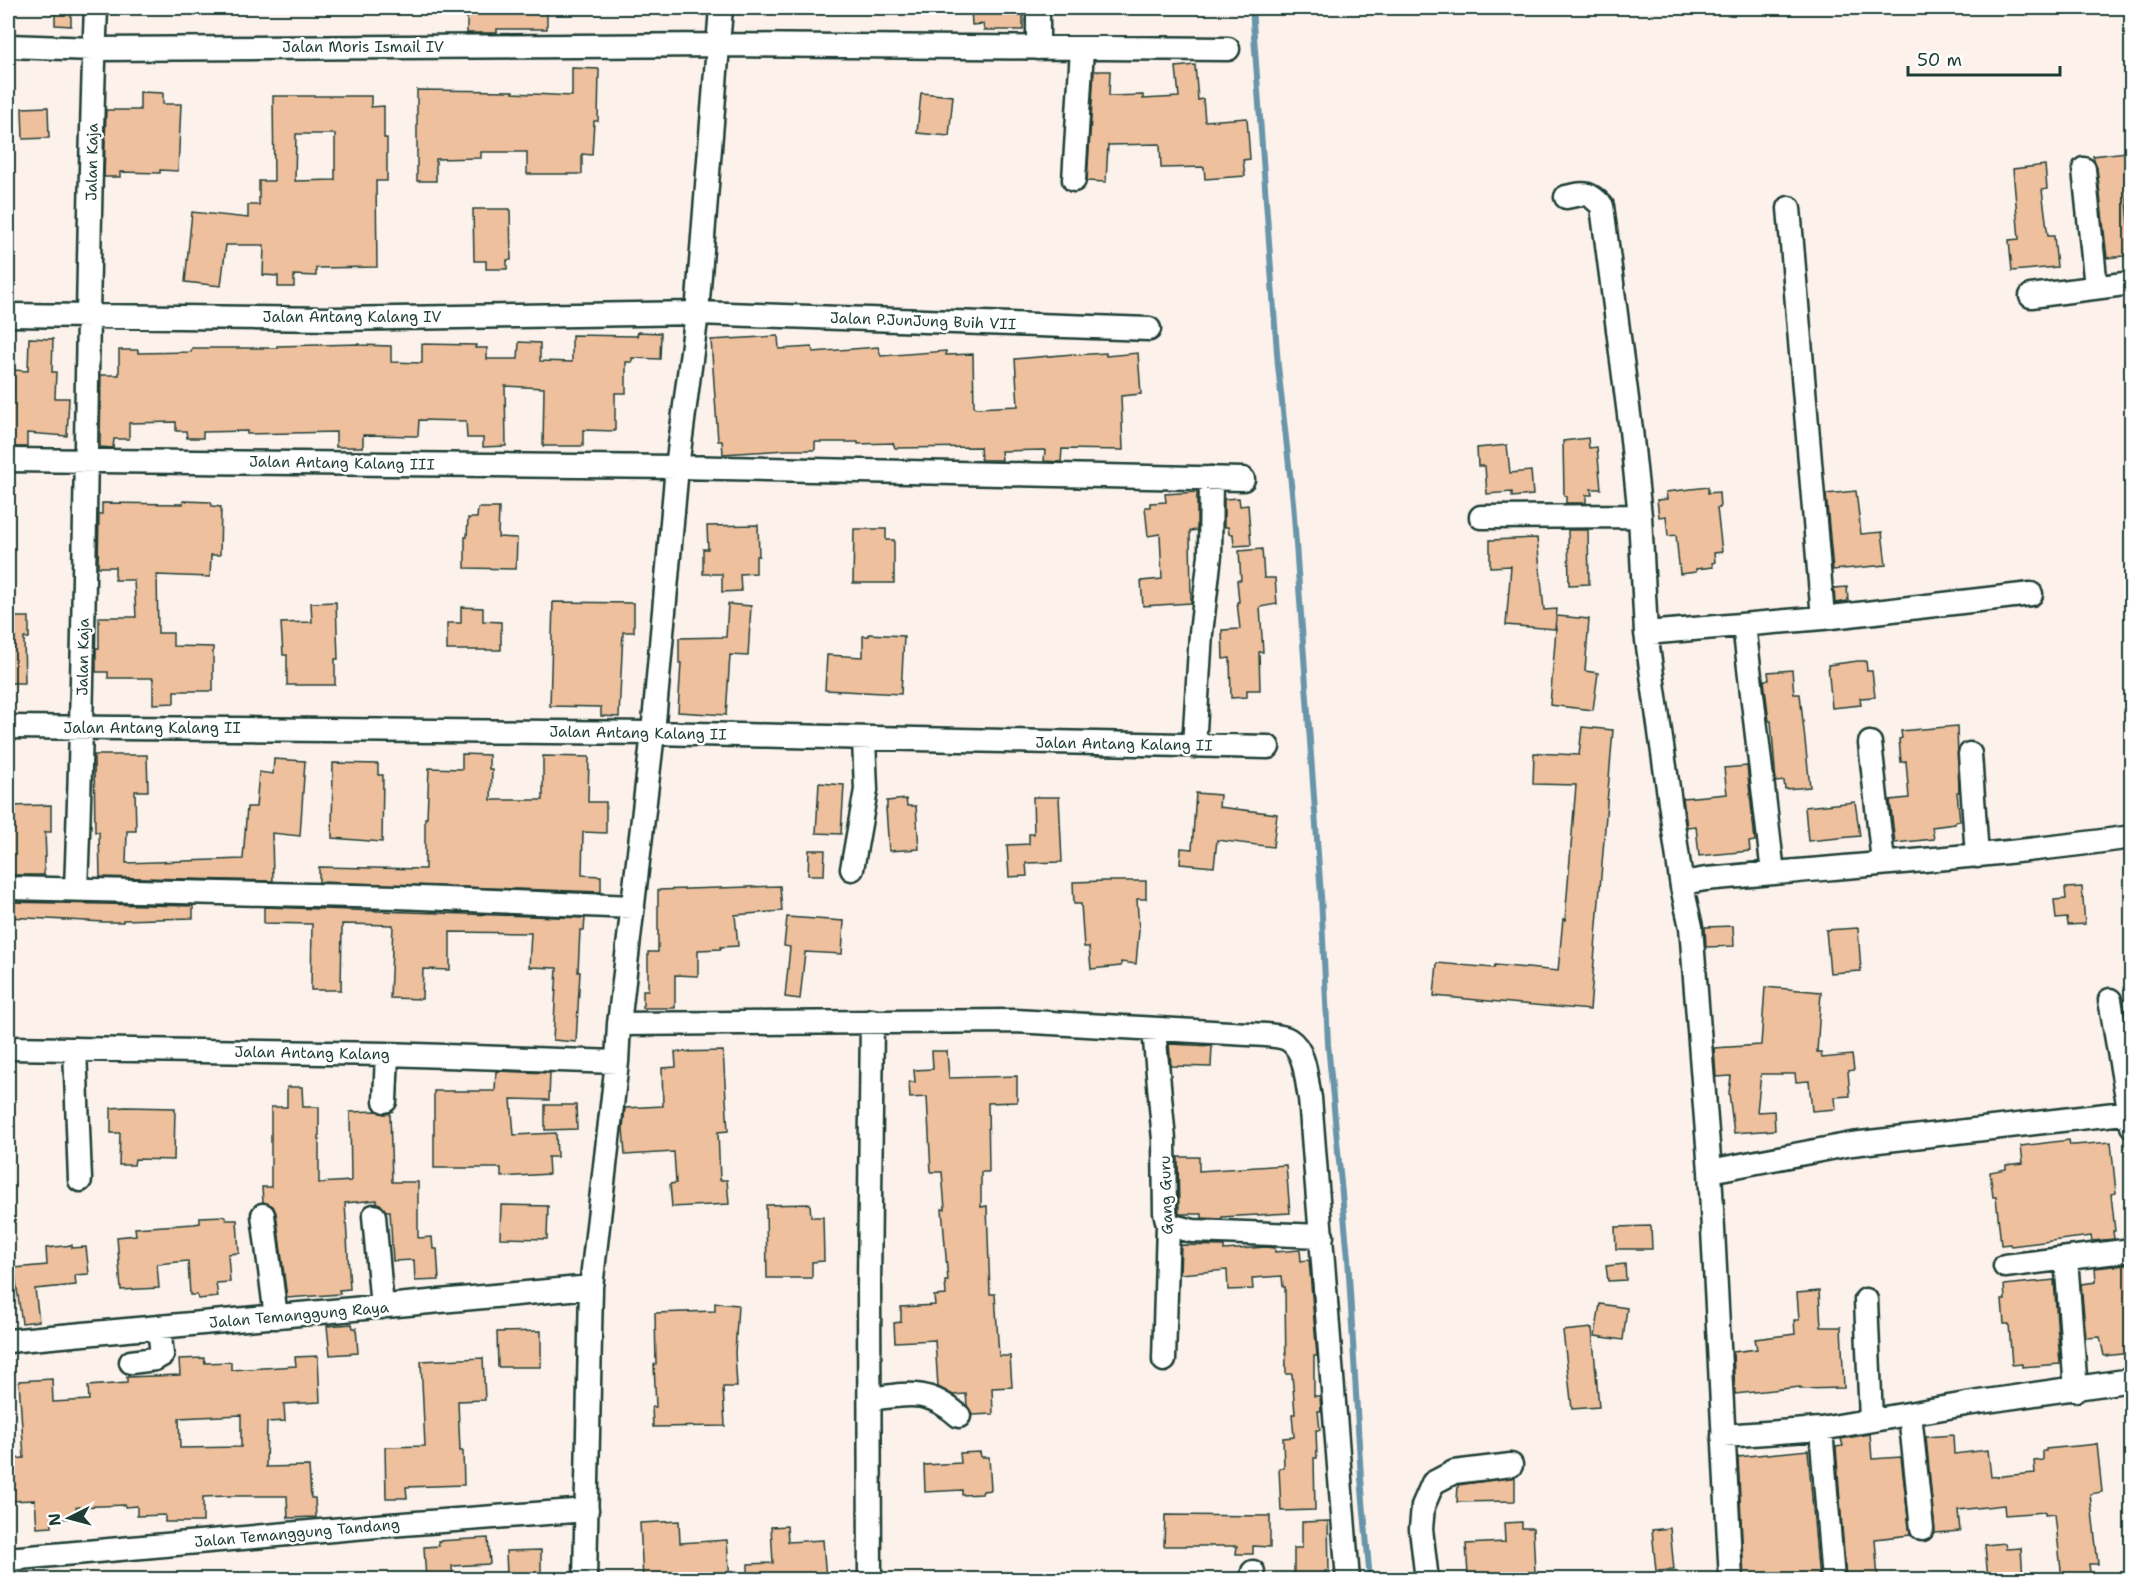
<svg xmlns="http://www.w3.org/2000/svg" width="2139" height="1587" font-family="'Shantell Sans',sans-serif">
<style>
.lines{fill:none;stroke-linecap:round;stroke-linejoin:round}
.stream{stroke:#6895a9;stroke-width:6}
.building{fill:#eec09d;stroke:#1f3d34;stroke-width:1.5;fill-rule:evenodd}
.street-casing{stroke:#1f3d34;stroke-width:27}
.street{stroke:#fff;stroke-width:22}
.labels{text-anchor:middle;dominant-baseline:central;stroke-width:5;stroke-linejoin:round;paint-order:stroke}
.street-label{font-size:15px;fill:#1f3d34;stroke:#fff}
</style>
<rect width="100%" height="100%" fill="#fcf2eb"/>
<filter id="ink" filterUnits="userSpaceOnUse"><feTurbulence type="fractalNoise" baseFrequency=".0167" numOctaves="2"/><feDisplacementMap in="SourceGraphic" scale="12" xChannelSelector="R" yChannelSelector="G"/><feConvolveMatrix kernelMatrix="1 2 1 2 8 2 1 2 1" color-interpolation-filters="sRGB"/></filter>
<g filter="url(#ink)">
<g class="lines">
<path class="stream" d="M1252,8l26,358 15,136 28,394 7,148 20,214 13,220 9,102"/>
</g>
<path class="building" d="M55,8h16v18l-16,-1z
M467,8h80v21h-50v4h-30z
M971,8h52v22h-39l-1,-6 -11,1z
M1195,65l3,35 5,-1 2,22 42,-3 3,41 -7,1 2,16 -40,3 -1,-12 -43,1 -1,-24 -52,1 -2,37 -19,-1 7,-110h16l-1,25 34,-1v4l36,-2 -3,-30z
M572,68l27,1 -1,52h-4l-2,34 -10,-1v20h-55v-22h-46v6l-45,1v22h-19v-91l96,1v2l59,3z
M140,92l23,1v11h18l-3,67 -18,-1v3l-40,-1v5h-16l2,-67h34z
M921,93l32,3 -4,40 -32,-3z
M273,96h98v11l13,-1v32h3v43h-11l1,86 -61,1v8l-22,-1v12h-16v-11l-15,-1 1,-30h-38l-5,41 -36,-4 7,-70 56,6v-13h11v-24h15zM296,134h39v46l-40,1z
M48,107l1,31 -26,1 -1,-31z
M2126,152l2,22h-3l4,52h3v29l-25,3 -10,-90 -4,-12z
M2045,165l2,24 -5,1 6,46h6l3,31 -45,4 -3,-31 10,-1 -6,-70z
M473,209h37l1,51h-4v9h-21v-8h-12z
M638,332l23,1 -1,26 -28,-1v4h-6v31h-11v38l-32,-1v16h-40l1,-58 -39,-2 1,60 -23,1v-9h-16l-1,-17 -47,-1 -1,16 -55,-1v12h-27v-15l-89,2v-3l-44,1v6h-16l-1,-7h-10v-9l-47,1v16h-15l-1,9 -13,-1 1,-72h18v-25h19v3l53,-1 1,-4h85v-2l82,-2v1l32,1v16l31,1v-19l54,1 -1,3h12v11h31l1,-17 21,1v18l32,1v-27l65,1z
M778,336l1,13 33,-2 1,5 65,-5 3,9 65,-5v4l27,-1 1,53 2,1 42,-2 -3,-47 58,-5 1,1 32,-2v3l32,-3 3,41 -20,2 2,54 -61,-1 -1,13 -17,-1 1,-11 -44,1 1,9h-21l-1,-13 -85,1 -2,-5 -35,1v-2h-43v8h-29l-63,4 -1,-13h-4l-7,-101z
M29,338l24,1 -1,33h4l-1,26h14l-2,38 -40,-3v14h-19v-51l5,1v-27l15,1z
M1588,438l1,10 8,-1 4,42h-10l1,6h-6v8h-20v-7h-2l-1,-55z
M1507,445l3,28 21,-2 2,24 -21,2v-5l-25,2 -2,-28h-7l-1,-18z
M1708,487v6l11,-1 1,16h-3l5,44 -8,1 1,9 -3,1 1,4 -17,2v3l-16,2 -4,-39 -8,1 -2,-20 -7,1 -2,-17 10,-1 -1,-7z
M1856,491l5,43 21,-2 4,33 -53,5 -7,-76z
M1197,492v38l-7,1 1,72 -48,3 -2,-25 21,-2 -2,-45 -12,2 -3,-29h5v-4l16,-1 -1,-8z
M1239,498l1,8 8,-1 3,40 -17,1 -1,-12h-4l-1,-7h-4v-28z
M183,501l28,1 1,4 9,1 -1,48h-9l-1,22 -53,-2 1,58h15v13l40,1v44h-39v12l-21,1v-26h-45v-6h-12v-24h3v-31h37l-2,-37h-19v-13h-17l1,-53h3v-11l81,1z
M478,508h21l-1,29 19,1 -1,31 -51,-1v-31h2l1,-19h9z
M758,525l1,31h-3v17l-16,1 1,17 -19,1v-18h-19v-25h5l-1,-23z
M854,529h32v11h8v43h-41z
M1568,530h20l1,54 -20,1z
M1537,538l7,72 13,-1 -2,20 -49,-4 5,-59 -21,1v-27z
M1262,549l2,29h11l2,26 -17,3 3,45h-4l1,38h-13v7l-16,1 -1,-40 -7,1 -1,-29 18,-1 -3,-27h2l-2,-22h4l-2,-29z
M1847,587l1,14 -13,2 -1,-15z
M336,602l2,57h-3v26h-48v-30h-4l-2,-32 31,-1 -1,-19z
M553,602l81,1v29h-11l-4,85 -18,-1v-9l-51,-1z
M728,604l23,2 -3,50 -18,-1 -4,60 -48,-3 3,-49h-2v-25l47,-1z
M461,607l22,1v13l18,1v28h-54v-27h14z
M1557,616l32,3 -4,52 13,2 -5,37 -43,-5z
M8,617h21v21h-5l1,45h-17z
M869,634l35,2 -3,58 -76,-4 2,-35 36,2v-21h6z
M1858,661h8l1,10h5l3,26 -15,1 1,7 -29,3 -4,-43z
M1792,670l2,24h6l10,93 -25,2 -1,-8 -8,1 -5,-61h-2l-5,-41h5l-1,-8z
M1957,726l2,66h-2l3,29 -5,1v2l-23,3 2,12 -39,4 -5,-43 19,-2 -3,-37 -5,1 -2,-23 3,-1 -1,-7z
M1582,727l31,3 -23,280 -156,-14 3,-33 57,5 1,-3 63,6 5,-52 2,1 11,-135 -43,-1 1,-31 45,2z
M462,754l27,1v14h3l-1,31h52v-44l46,1 -1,45h18v31l-23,-1 -1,43 19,1v16l-282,-10v-15l106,2v-51h2l2,-50 33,1z
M94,755h53l1,36h-13l1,40h-9l-1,32 117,-4 4,-52h9l3,-35 14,2 1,-15 31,2 -5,75 -28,-3 1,48 -173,-4 -1,-45h-4z
M333,763l45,1v11h5l-1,67 -50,-4z
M1747,766l8,75 -6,1 1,9 -51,5 -3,-30 -9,1 -4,-29 44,-4 -3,-26z
M819,783l25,2 -3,49 -25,-1z
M1196,793l24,2 -1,12 58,7 -4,33 -56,-7 -3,27 -34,-3 1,-16 11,1z
M1033,797h26l3,65 -36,1 1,13 -18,1 -2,-32 22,-1v-10h5z
M906,799l1,7h9l3,43 -30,2 -3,-43h1v-7z
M1855,802l5,34 -52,5 -3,-34z
M51,805v27h-6l1,25h-2v18h-36v-69z
M809,850h16l-1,25h-16z
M1105,881h41v18h-9l2,31 -3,34 -15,-2v4l-30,3 -2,-22h-5l-3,-43h-7l-1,-22z
M780,886l2,25 -47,4 3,31 -18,1 1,2 -23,1v26l-23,-1v33h-32v-18h5v-38h10v-62z
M2082,887l3,37 -17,1 -1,-7 -11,1 -2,-19 12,-1 -1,-11z
M8,902l185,4v12l-70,2v2h-18l-97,-5z
M264,907l321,11 -1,12h-4l-2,42h2l-4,70 -23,-2 4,-72 -28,-1 2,-34 -81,-1v38l-27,-1 -1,30 -32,-1 3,-73 -51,-1 -1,66h-30l1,-66 -48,-1z
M787,917l57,4 -2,33 -37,-2 -5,47 -15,-2 5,-50 -6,-1z
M1733,926l1,20 -28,1 -1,-20z
M1858,928l3,43 -31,2 -4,-43z
M1765,987l56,5 -4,60h4l1,6 30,-3 2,15 -6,1 2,25 -15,1 1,12 -24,2 -3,-30 -13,1 -1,-8h-34l-4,38 17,-1 1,19 -41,3 -5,-40 2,-17 -15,1 -2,-29 47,-3z
M1169,1044l43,2 -1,21 -40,-1z
M723,1051l5,80 -10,1 2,48h7l2,24 -57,3 -2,-23 6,-1 -2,-31 -49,3 -2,-27 2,-20 38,-2 -1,-38 14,-1 -1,-15z
M932,1051h15l2,27 68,-2v26l-29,1 1,69h-8v35l6,-1 3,88h5l4,62h11l2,31 -20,1 1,26 -21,1 -5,-10 -1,-11 -13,1 -15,-8 -3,-47 -40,2 -1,-19 7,-1v-15l34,-2 -1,-9 12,-1 -1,-14h3l-6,-72h3l-3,-37h-11l-4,-75 -17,1 -1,-16h6l-1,-12 19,-1z
M496,1071l54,2 -1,27 -38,-1 3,36 42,-2 1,24h-9l1,17 -48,3v-9h-67v-77h61z
M287,1087h15l1,20h16v76l32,-2 -1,-69 27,-1 7,3 6,-1 2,69h26v56l14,-1 1,12h4l2,31 -24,1 -1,-21 -21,1 -3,-50h-4l-6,-7 -3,-1v-3l-32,3 5,86 -11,1 1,4 -53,4 -11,-85 -3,-7 -10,-4 -1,-15h9v-80h16z
M545,1105h31l1,24 -32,1z
M126,1107l49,1 -1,52 -39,-1 -1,6h-15l1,-32h-9v-25z
M2069,1140l1,5h4l37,-3 5,51 -5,1 4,37h-2l1,8 -22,2 -1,-5 -80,10 -1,-2 -9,1 -5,-48h-3l-3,-25 16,-3v-4l17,-2 -2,-17z
M1178,1157h21v14l87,-6 4,48 -68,4v2l-20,-1v-4h-23z
M810,1204l1,13h12l1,44 -12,1v16h-45l-1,-73z
M501,1205l47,1 -1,33 -47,-1z
M225,1216l1,4h11l2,33 -11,1 2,28 -14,1 2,14 -20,2 -1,-4h-7l-2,-34 -31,3 2,24 -38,2 -4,-53 19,-2 -1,-7 59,-4 6,-1v-6z
M1651,1226l1,23h-36l-1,-22z
M72,1245v3l14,-1 3,27 -14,1 1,10 -41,4 4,32 -17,2 -8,-55 33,-3 -1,-17z
M1181,1245l43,1v4l42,-3 9,1v4l25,-2 1,11 8,-1 8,96h-3v40h6l1,15h-3l2,19h-4l1,28h-3l1,52 -34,1 -2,-43h5l-1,-30 11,-1 -2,-23h3l-3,-40h-6l-1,-87h-2l-1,-11 -30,2 1,11 -25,1 -1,-20 -47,4z
M1625,1264l1,16 -18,1 -2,-15z
M2132,1264v89l-28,3 -4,-19 -14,1 -5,-54 15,-2 -1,-14z
M2054,1280l6,84 -38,3v-3l-10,1 -3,-41h-5l-2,-24h3l-1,-15z
M1819,1291l2,36h20l3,61 -44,1v-2l-65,7 -2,-42 24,-3 -2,-10 40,-5 -1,-14h5l-2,-27z
M715,1303l23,2 -3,48 2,34h-14l2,39 -72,1 -1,-20h4l-2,-43h2l-1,-51 60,-2z
M1600,1304l27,4 -4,32 -28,-4z
M352,1324l1,4h3l2,25 -28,2 -3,-29z
M1592,1328l7,79 -27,2 -9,-78z
M541,1331v36h-43l-1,-35z
M318,1356l2,46 -36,2 1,17 -18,1 -1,45 43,-1 2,32h4l1,19 -28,1 -1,-22h-60l-24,1v25h-38v-7l-28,1v-10l-12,1v-2l-49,2 1,11 -25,1v8l-15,1 -2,-28 -27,1v-42l16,-1 -5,-77 33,-2 1,23 36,-2 -1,-14 39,-3v-6l53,-2 -1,-16 25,-1 1,5 26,-1v8l65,-4 -1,-9zM241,1415v32l-61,1 -1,-30z
M483,1358l2,42 -27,1 2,50h3l1,34 -58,2 1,11h-21l-1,-51 40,-1 -4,-85z
M1870,1434l2,25 29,-2 9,78 -35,4 3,41h-32l-10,-133 7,-1 -2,-7z
M1953,1435l1,19 34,-4 3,27 44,-4 -1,-12 9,-1v-9h3v-2l51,-5 5,48 -12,2 8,70h-9l2,16h-29l-7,-66 -10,1v-3l-40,3 -1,-10 -46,5 2,21 -25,2 -9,-96z
M1808,1450l11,130h-75l-6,-123z
M980,1452l1,5h8l2,33 -8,1 -1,3 -20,1v-5l-37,2 -1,-27 37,-2 -1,-10z
M1515,1477v24l-58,1 1,-17z
M1165,1515l105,1v31l-17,-1v8h-17l1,-8h-73z
M679,1521l1,22 47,-3 3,40h-87l-3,-57z
M1328,1521l1,50h-4v9h-31v-32h8v-26z
M1522,1522v6h11l2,44 -67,3 -2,-31 39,-2 -1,-19z
M787,1526l1,16 35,-2 3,40h-78v-16l25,-1 -2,-36z
M1670,1528l4,42 -18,1 -4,-41z
M488,1538l2,26 -38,2 1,14h-27l-2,-33 15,-1 -1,-5z
M2005,1543l1,6 15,-1 2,32h-35l-3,-35z
M541,1550v25l-34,1 -1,-25z"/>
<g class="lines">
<g class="street-casing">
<path id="street" d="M8,46l86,3 625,-4 509,4
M1038,48v-40
M2084,169l12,118
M1074,180l8,-131
M1566,197c19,-4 22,-6 36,9l29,224 9,86 6,117 36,254
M2031,296l101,-13
M8,315l328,4 361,-6 452,16
M8,460l669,7 566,12
M1481,517l159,-1
M1823,618l208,-24
M1744,625l29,248
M1646,633l177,-15 -34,-410
M8,727l645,6 615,14
M1870,743l13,119
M1194,746l7,-113 9,-78 1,-77
M1970,754l7,102
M852,869l14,-79 -2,-51
M8,888l389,9 236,10
M76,888c12,-293 8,-587 20,-880
M2110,1000l22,126
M619,1024l396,-3 251,14c8,1 17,1 23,5 17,11 17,40 21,58l38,482
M1154,1030l10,110 1,72 3,13 -4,135
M8,1048l379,6 230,8
M75,1049l5,131
M385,1101l2,-47
M1710,1171l142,-27 280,-32
M263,1215l13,102
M374,1216l8,91
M1168,1225l25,6 129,5
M2066,1259l10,131
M2005,1266l127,-16
M1866,1300l5,120
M8,1341l583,-54
M131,1362l24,-3 7,-4 -3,-27
M870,1399c38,-5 58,-11 89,17
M1910,1414l12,115
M1821,1429l12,151
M1723,1436l98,-7 145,-25 166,-24
M8,1559l369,-33 210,-16
M585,1580l6,-293 26,-225 2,-38 34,-291 24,-266 20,-154 24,-305
M870,1580l-1,-294 3,-265
M1253,1580v-8
M1427,1580l-6,-51 2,-23 10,-23 21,-11 57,-7
M1731,1580l-21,-409 -19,-244 -9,-40 6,-5 18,-3c142,-13 284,-22 426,-42"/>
</g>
<use href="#street" class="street"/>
</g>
</g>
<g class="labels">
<g class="street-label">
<text x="363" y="47">Jalan Moris Ismail IV</text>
<text transform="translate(92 162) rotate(-89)">Jalan Kaja</text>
<text x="352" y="317">Jalan Antang Kalang IV</text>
<text transform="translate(923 321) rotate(2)">Jalan P.JunJung Buih VII</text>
<text transform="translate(342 463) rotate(1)">Jalan Antang Kalang III</text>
<text transform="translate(83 657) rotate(-89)">Jalan Kaja</text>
<text x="152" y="728">Jalan Antang Kalang II</text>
<text transform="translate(638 733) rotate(1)">Jalan Antang Kalang II</text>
<text transform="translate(1124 744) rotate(1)">Jalan Antang Kalang II</text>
<text transform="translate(312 1053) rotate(1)">Jalan Antang Kalang</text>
<text transform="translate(1166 1195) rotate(-92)">Gang Guru</text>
<text transform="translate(299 1315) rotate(-5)">Jalan Temanggung Raya</text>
<text transform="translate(297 1533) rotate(-5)">Jalan Temanggung Tandang</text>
</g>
</g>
<rect width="2139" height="1587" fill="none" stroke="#fff" stroke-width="30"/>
<rect x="15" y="15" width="2109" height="1557" fill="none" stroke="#1f3d34" stroke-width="2" filter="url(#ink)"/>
<g transform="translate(69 1518) rotate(264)" stroke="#ffffff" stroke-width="4.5" paint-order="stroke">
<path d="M0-4.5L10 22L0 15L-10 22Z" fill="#1f3d34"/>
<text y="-9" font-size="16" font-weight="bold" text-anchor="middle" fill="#1f3d34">N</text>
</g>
<path d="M1908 66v9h152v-9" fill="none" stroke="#1f3d34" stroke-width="3"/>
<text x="1917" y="66" font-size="18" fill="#1f3d34" stroke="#ffffff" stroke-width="4.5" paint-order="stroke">50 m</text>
</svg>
